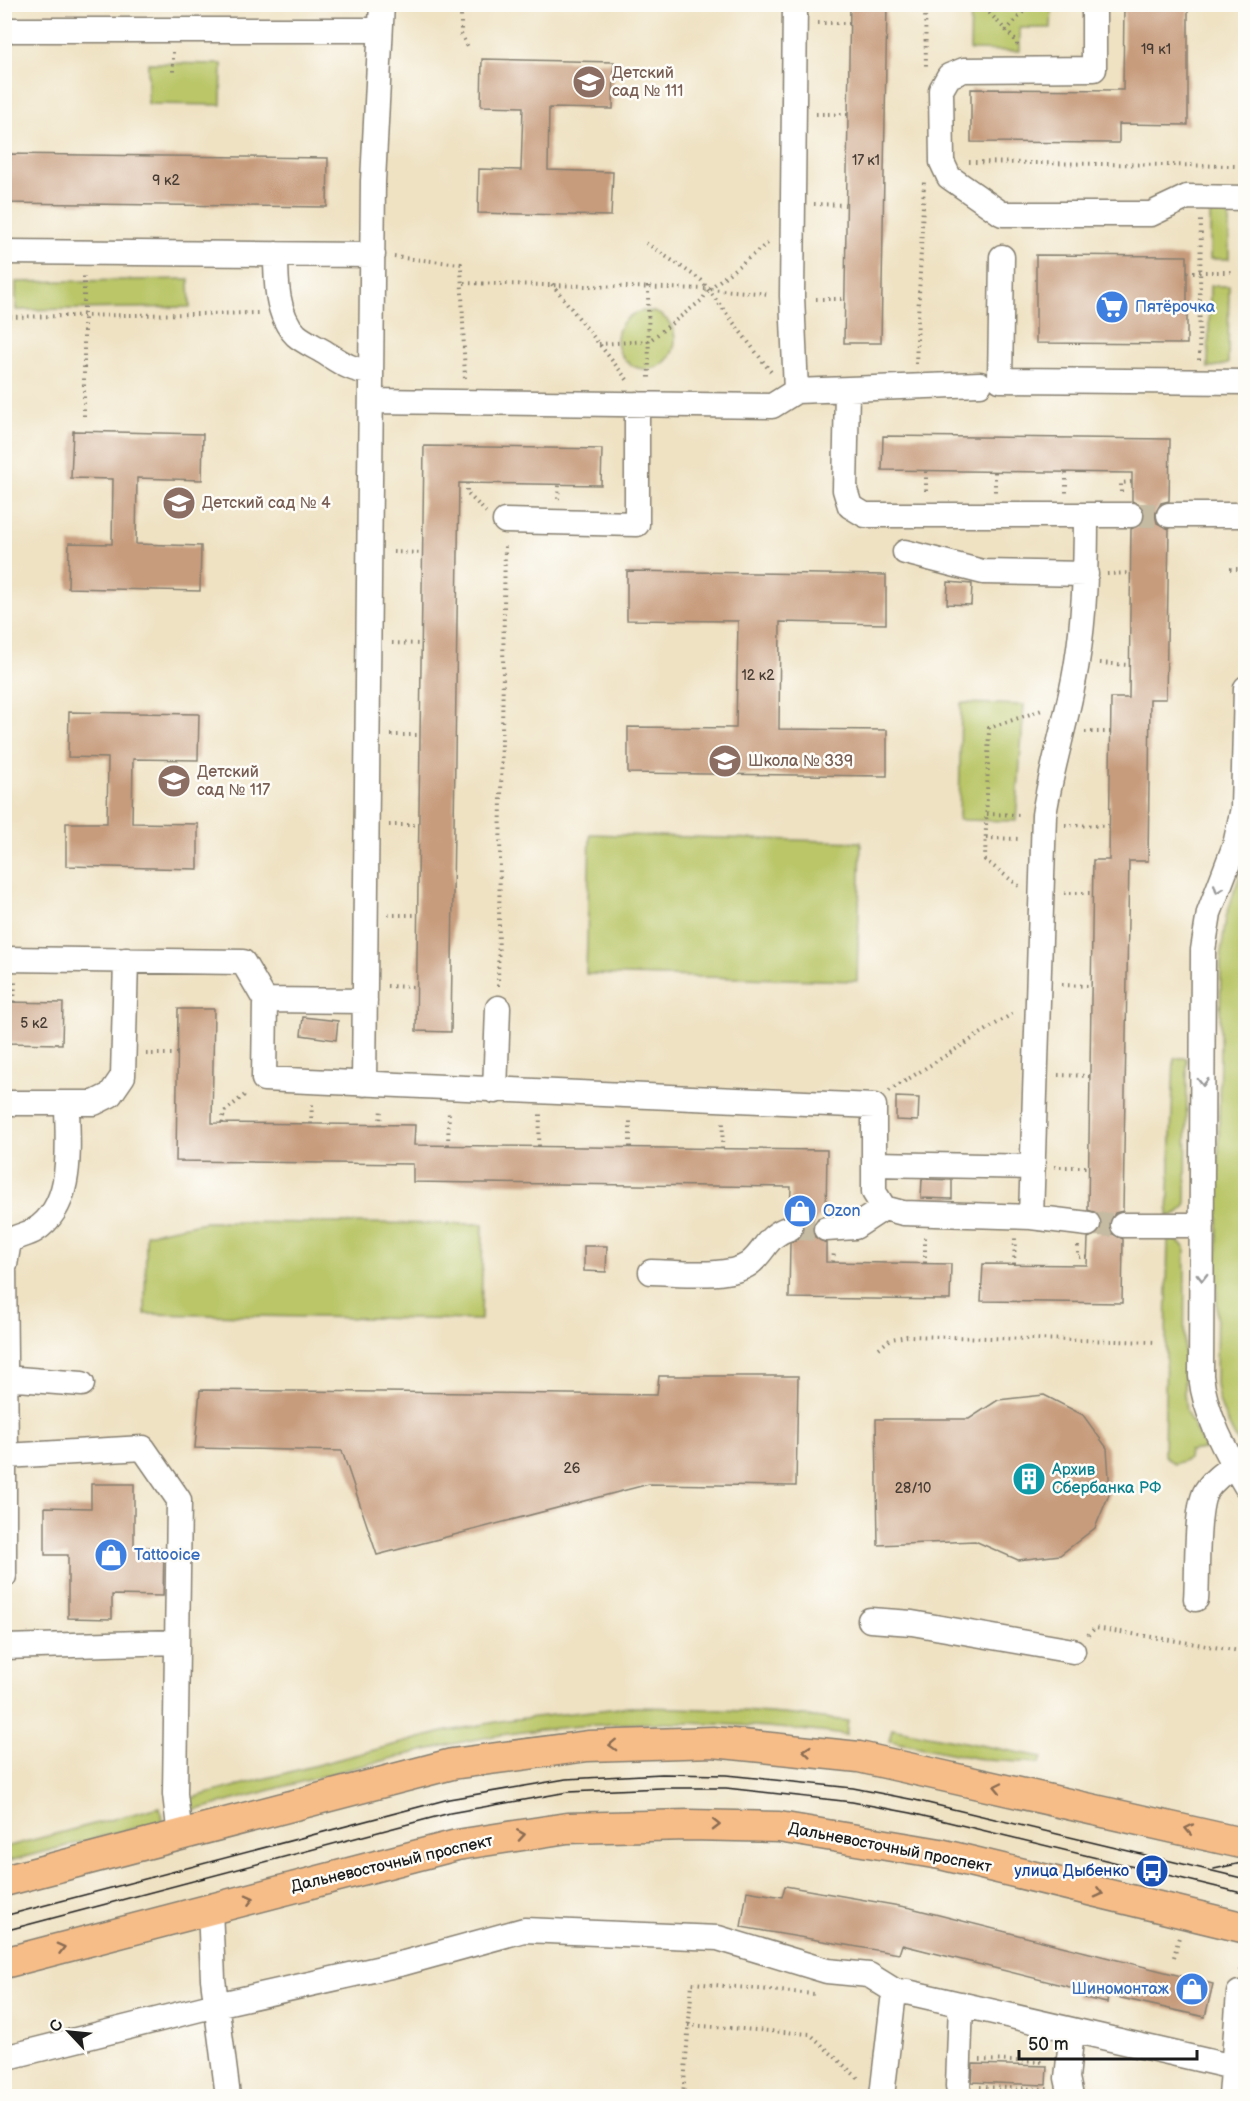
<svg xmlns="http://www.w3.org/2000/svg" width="1250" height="2101" font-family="'Balsamiq Sans',sans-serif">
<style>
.green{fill:#bac667;stroke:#6b7142;stroke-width:1.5}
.building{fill:#c79c7d}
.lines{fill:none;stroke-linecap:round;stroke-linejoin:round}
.minor-tunnel{stroke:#c5baa2;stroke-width:24;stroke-dasharray:24 12;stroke-linecap:butt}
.minor-casing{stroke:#867f70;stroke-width:27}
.major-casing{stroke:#867f70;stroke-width:33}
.path{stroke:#867f70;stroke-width:4;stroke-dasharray:1.5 4.5;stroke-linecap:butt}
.minor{stroke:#fff;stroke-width:24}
.major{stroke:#f7bd88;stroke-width:30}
.tram{stroke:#1c1c1c;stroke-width:1.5}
.oneway{stroke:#999}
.oneway2{stroke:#8a6c52}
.labels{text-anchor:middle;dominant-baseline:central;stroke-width:5;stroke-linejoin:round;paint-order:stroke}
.number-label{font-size:14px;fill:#473c34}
.education-label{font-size:16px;fill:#785e54;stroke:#fdfcf7;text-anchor:start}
.shop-label{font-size:16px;fill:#366cbe;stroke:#fdfcf7;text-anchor:start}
.culture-label{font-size:16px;fill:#0d838f;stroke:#fdfcf7;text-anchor:start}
.street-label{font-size:16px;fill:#1c1c1c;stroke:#fdfcf7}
.transit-label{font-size:16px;fill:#164399;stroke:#fdfcf7;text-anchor:end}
</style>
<rect width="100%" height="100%" fill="#fdfcf7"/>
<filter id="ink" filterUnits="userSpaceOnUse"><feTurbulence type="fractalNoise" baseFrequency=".0167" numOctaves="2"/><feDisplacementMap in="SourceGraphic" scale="12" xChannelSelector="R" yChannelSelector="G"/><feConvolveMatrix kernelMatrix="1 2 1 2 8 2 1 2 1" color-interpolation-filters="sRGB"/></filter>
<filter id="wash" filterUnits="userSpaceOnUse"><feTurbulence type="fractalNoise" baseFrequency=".008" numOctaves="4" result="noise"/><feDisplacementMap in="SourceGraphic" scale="24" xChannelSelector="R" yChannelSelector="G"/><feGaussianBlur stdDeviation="1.35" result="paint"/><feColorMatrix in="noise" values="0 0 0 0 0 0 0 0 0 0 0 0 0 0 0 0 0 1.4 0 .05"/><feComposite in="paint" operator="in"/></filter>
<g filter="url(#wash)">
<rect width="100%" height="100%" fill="#efe2c3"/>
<path class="green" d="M971,5h81l-1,23h-31v23l-50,-1z
M148,63l74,1 -1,41 -73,-1z
M1210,210l19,4v45h-19z
M189,279l1,28 -174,3v-28z
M1210,286h19l-1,78 -20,4z
M617 340a29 29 0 1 1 58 0a29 29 0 1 1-58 0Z
M961,703l63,2 -8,116 -57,-1z
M590,834l271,8 -4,139 -271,-7z
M1245,859v597c-12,-24 -27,-46 -29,-73l5,-430 5,-36z
M1174,1058h13l-1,148 -8,7 -10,4z
M205,1222l278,2 -2,96 -336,-6 1,-80z
M1168,1234l17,13 -1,146 2,18 19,38 -16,2 -1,8 -14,5 -10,-9z
M629,1707c74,1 146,4 219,14l-2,14c-134,-17 -270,-19 -402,11 -87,19 -173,45 -259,67l-2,-13 260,-68 64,-12z
M892,1728l150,29 -2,6 -55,-3 -96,-19z
M160,1807l2,14 -157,41v-15z"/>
<g id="blocks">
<path class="building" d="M850,4h37l-6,339h-37z
M1124,4h64v121l-69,-1v19l-148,-1v-53l152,1z
M482,59l132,3 -1,47 -64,-1 -1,62 65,2 -2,44 -133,-3 1,-44 42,1 2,-63 -42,-1z
M4,154l324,4 -1,49 -323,-4z
M1036,255l151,1v88l-151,-1z
M73,431l130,3 -1,46 -65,-2 -1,66 65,2 -1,45 -132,-3 1,-45 43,1 1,-65 -42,-1z
M883,436l287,3 -1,62 -8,2 -6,11 2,9 12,6 -3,170h-16l-2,162h-19l-6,350 -8,2 -6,11 2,9 12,6 -1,64 -141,-2 2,-37 104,1 1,-27 11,-5 3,-7 -5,-13 -9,-3 5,-350h16l2,-162h18l2,-169 12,-6 1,-15 -12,-7v-28l-250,-3z
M424,446l178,3 -1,36 -142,-2 -8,549 -35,-1z
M627,571l259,4v49l-106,-2 -1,107 108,1v46l-259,-3v-46l108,1 2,-107 -111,-1z
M948,582l24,2 -1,21 -24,-1z
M69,712l130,2 -1,46 -65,-1 -1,64 66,1v45l-132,-3v-43h41l1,-65 -40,-1z
M4,1002l59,1 -1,41 -58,-1z
M178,1009h36l-2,114 203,2 -1,20 413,5 -1,65 -8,3 -6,11 3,8 11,6v19l125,2 -1,36 -161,-2 1,-55 11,-6 3,-7 -5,-13 -9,-3 1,-27 -378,-5v-18l-237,-3z
M303,1017l35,4 -2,19 -35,-5z
M896,1097l23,1 -1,23 -22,-1z
M922,1179l30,1v19l-31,-1z
M584,1246h23l-1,26 -22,-1z
M659,1376h139l-2,110 -147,-2 -272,71 -35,-104 -147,-3 5,-58 457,5z
M1044,1395l39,20 24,33 3,44 -15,36 -35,27 -42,5 -43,-19 -97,4 -2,-126h93l29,-19z
M91,1484h43v63l30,1 -1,48 -51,-1v24l-44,-1v-63h-23v-48l46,1z
M785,1886l126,22 302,76 -8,33 -97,-22 -1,8 -31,-7 2,-7 -176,-44 -3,9 -158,-27 6,-36 35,6z
M973,2064l74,2 -1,19 -74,-3z"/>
</g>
</g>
<g filter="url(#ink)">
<use href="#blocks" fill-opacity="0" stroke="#867f70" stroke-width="1.5"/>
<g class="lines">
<path class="minor-tunnel" d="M1131,515h38
M1088,1224l35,1
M790,1228l36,1"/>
<g class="minor-casing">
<path id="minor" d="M795,4l-3,292 4,95
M1094,4v65l-130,1 -15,6 -8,14 1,72 7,15 53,37h149l36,-17 59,1
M4,30h376
M4,252l369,3
M276,254c0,26 0,61 20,81 8,7 20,12 28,17 16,10 28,19 47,20
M1002,257l-2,123 246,2
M847,391l-2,99 5,16 15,9h266
M371,401l401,5 24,-15 184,-7
M1169,515h77
M505,521l132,3v-120
M905,552l78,20 103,2
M1246,688l-3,120 -8,37 -26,68 -6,37 -2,426c4,39 25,77 45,110
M4,959l239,3 22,38
M365,1001l-100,-1 -1,79 610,27v86l10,16 19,5 128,4 57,7
M364,1084l9,-903 9,-177
M495,1091l3,-83
M4,1103h90l16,-8 13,-19 3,-116
M874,1164l159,3
M1031,1217l13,-402c8,-52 25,-101 33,-153 8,-48 9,-98 9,-147
M1123,1225h79
M826,1229l29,-2 29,-19
M4,1265l2,191 137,-8 36,52 -4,294 5,42
M5,1265l4,-24c8,-5 18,-6 26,-11 41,-26 32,-86 32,-127
M651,1272c25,0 77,7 98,-8 17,-13 17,-29 41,-36
M5,1378l77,6
M4,1456v120
M1196,1599c2,-23 -1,-90 10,-108 7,-11 17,-18 27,-25
M870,1620l42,3 161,28
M4,1647l173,-5
M210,1909l3,70 15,117
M4,2058l212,-53 188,-42 120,-33 194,8 109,33 42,4 29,18
M958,2086l3,-82
M882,2096l11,-95 5,-8 9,-1 326,75
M1071,2096l-4,-18 5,-48
M1231,2096l8,-103"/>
</g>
<g class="major-casing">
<path id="major" d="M4,1881l448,-117 136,-18 125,-4 146,15 387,87
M4,1963l453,-118 110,-17 122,-3 90,2 161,27 306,74"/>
</g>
<path class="path" d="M461,4v30l8,15
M925,4l1,63
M981,4l36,38v6
M818,23h32
M1006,31l24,-27
M173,52v23
M816,114h32
M969,162l266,4
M814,204l33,1
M646,243l55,37 70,92
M394,257l67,7 4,117
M1187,272h47
M464,283l245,6 59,-46
M552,284l77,98
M648,286l1,96
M816,299h29
M4,317l255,-4
M599,344l50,-3 53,-41 7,-11 61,5
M1199,360l2,-140
M916,364l8,-182
M84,416v-141
M995,472v20
M1066,473v20
M467,483v10l19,19
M926,491v-20
M1121,492v-9l11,-1
M558,499l1,-14
M393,552l30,1
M1230,569h16
M1107,574l24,-1
M392,643l29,1
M1100,663l29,2
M1085,732h26
M391,735h29
M987,814l35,1
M389,825h30
M1065,825l44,1
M986,838l35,1
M1019,886l-34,-26 4,-132 56,-19
M1064,893h29
M388,915h29
M1062,985l29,1
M387,986l29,1
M498,986l7,-442
M14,1002l1,-20
M146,1054h32
M1058,1075l32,1
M889,1091l126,-79
M222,1123l2,-11 23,-19
M311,1124l1,-20
M380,1125l1,-17
M448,1145l1,-35
M539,1146l1,-32
M630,1147v-29
M722,1149l1,-27
M1054,1167h35
M1078,1246v11h9
M833,1262l1,-11
M925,1263v-26
M1014,1264l1,-26
M879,1348l12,-9 16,-3 250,6
M1088,1635l7,-7 151,24
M1174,1957l5,-20
M1241,1971l3,-18
M688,2025l122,9 50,46
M980,2060l65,2
M980,2087l68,2
M683,2096l9,-113 122,11"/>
<use href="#minor" class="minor"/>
<use href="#major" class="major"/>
<path class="tram" d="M1214,1869l32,-7
M4,1916l445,-117 117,-20 96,-5 64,1 127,13 62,12 331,79
M4,1931l446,-118 118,-21 94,-4h64l126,14 59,11 335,81"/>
</g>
<defs><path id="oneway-chevron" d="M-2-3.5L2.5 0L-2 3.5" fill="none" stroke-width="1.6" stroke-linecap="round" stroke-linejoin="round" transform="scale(1.5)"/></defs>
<g class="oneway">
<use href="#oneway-chevron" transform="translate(1218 889) rotate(110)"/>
<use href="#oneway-chevron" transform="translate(1203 1082) rotate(90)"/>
<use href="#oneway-chevron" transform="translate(1202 1277) rotate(90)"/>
</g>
<g class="oneway2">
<use href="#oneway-chevron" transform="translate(613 1745) rotate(178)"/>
<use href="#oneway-chevron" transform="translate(807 1751) rotate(-174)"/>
<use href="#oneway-chevron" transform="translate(998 1787) rotate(-168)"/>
<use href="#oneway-chevron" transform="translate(716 1825) rotate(1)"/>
<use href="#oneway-chevron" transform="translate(1189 1829) rotate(-168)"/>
<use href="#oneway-chevron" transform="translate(521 1835) rotate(-9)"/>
<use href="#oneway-chevron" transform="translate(1099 1893) rotate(14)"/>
<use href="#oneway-chevron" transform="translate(250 1899) rotate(-14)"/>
<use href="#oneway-chevron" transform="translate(61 1948) rotate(-15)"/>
</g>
</g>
<defs>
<g id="school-disc" transform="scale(1.725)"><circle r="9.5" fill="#8d6e63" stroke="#fdfcf7"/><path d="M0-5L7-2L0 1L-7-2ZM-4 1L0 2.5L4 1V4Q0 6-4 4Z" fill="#fff"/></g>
<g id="supermarket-disc" transform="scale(1.725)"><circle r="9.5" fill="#3f7fe0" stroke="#fdfcf7"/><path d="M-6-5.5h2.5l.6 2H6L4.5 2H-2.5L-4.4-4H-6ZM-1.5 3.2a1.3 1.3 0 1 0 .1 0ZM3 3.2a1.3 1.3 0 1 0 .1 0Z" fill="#fff"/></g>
<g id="shop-disc" transform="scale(1.725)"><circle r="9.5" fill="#3f7fe0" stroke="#fdfcf7"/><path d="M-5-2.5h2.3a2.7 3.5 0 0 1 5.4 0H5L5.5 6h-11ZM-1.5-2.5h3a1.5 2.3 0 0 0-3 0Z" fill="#fff"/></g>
<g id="building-disc" transform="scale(1.725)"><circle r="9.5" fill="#0f9aa8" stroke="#fdfcf7"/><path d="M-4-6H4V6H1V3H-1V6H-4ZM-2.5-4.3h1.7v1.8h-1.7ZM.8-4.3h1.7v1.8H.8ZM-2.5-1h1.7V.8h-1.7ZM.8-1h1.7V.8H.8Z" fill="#fff"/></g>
<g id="bus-disc" transform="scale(1.725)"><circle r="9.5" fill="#1a4fb4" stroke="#fdfcf7"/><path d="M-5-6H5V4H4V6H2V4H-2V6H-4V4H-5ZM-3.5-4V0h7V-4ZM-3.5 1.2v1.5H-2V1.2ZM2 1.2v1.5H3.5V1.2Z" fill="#fff"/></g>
</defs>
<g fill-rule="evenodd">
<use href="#school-disc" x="589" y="82"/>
<use href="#supermarket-disc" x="1112" y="307"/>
<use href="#school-disc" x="179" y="503"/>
<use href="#school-disc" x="725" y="761"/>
<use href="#school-disc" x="174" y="781"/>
<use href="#shop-disc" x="800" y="1211"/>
<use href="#building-disc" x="1029" y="1479"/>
<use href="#shop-disc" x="111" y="1555"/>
<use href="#bus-disc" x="1152" y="1871"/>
<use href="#shop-disc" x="1192" y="1989"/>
</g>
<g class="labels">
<g class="number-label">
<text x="1156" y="49">19 к1</text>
<text x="866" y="160">17 к1</text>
<text x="166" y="180">9 к2</text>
<text x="758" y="675">12 к2</text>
<text x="34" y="1023">5 к2</text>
<text x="572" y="1468">26</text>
<text x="913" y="1488">28/10</text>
</g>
<g class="education-label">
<text x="612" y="73">Детский<tspan x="612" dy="18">сад № 111</tspan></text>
<text x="202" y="503">Детский сад № 4</text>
<text x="748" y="761">Школа № 339</text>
<text x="197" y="772">Детский<tspan x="197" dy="18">сад № 117</tspan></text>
</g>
<g class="shop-label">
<text x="1135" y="307">Пятёрочка</text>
<text x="823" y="1211">Ozon</text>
<text x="134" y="1555">Tattooice</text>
<text x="1169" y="1989" text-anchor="end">Шиномонтаж</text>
</g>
<g class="culture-label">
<text x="1052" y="1470">Архив<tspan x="1052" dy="18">Сбербанка РФ</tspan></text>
</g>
<g class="street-label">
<text transform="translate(890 1848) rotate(11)">Дальневосточный проспект</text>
<text transform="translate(392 1864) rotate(-13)">Дальневосточный проспект</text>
</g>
<g class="transit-label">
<text x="1129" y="1871">улица Дыбенко</text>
</g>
</g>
<rect width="1250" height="2101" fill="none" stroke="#fdfcf7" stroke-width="24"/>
<g transform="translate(69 2032) rotate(296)" stroke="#fdfcf7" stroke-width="4.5" paint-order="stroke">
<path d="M0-4.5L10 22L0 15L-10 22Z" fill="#1c1c1c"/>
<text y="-9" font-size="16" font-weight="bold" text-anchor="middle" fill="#1c1c1c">С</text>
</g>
<path d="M1019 2050v9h178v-9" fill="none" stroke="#1c1c1c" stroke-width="3"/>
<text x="1028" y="2050" font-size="18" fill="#1c1c1c" stroke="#fdfcf7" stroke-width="4.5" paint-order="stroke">50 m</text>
</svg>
